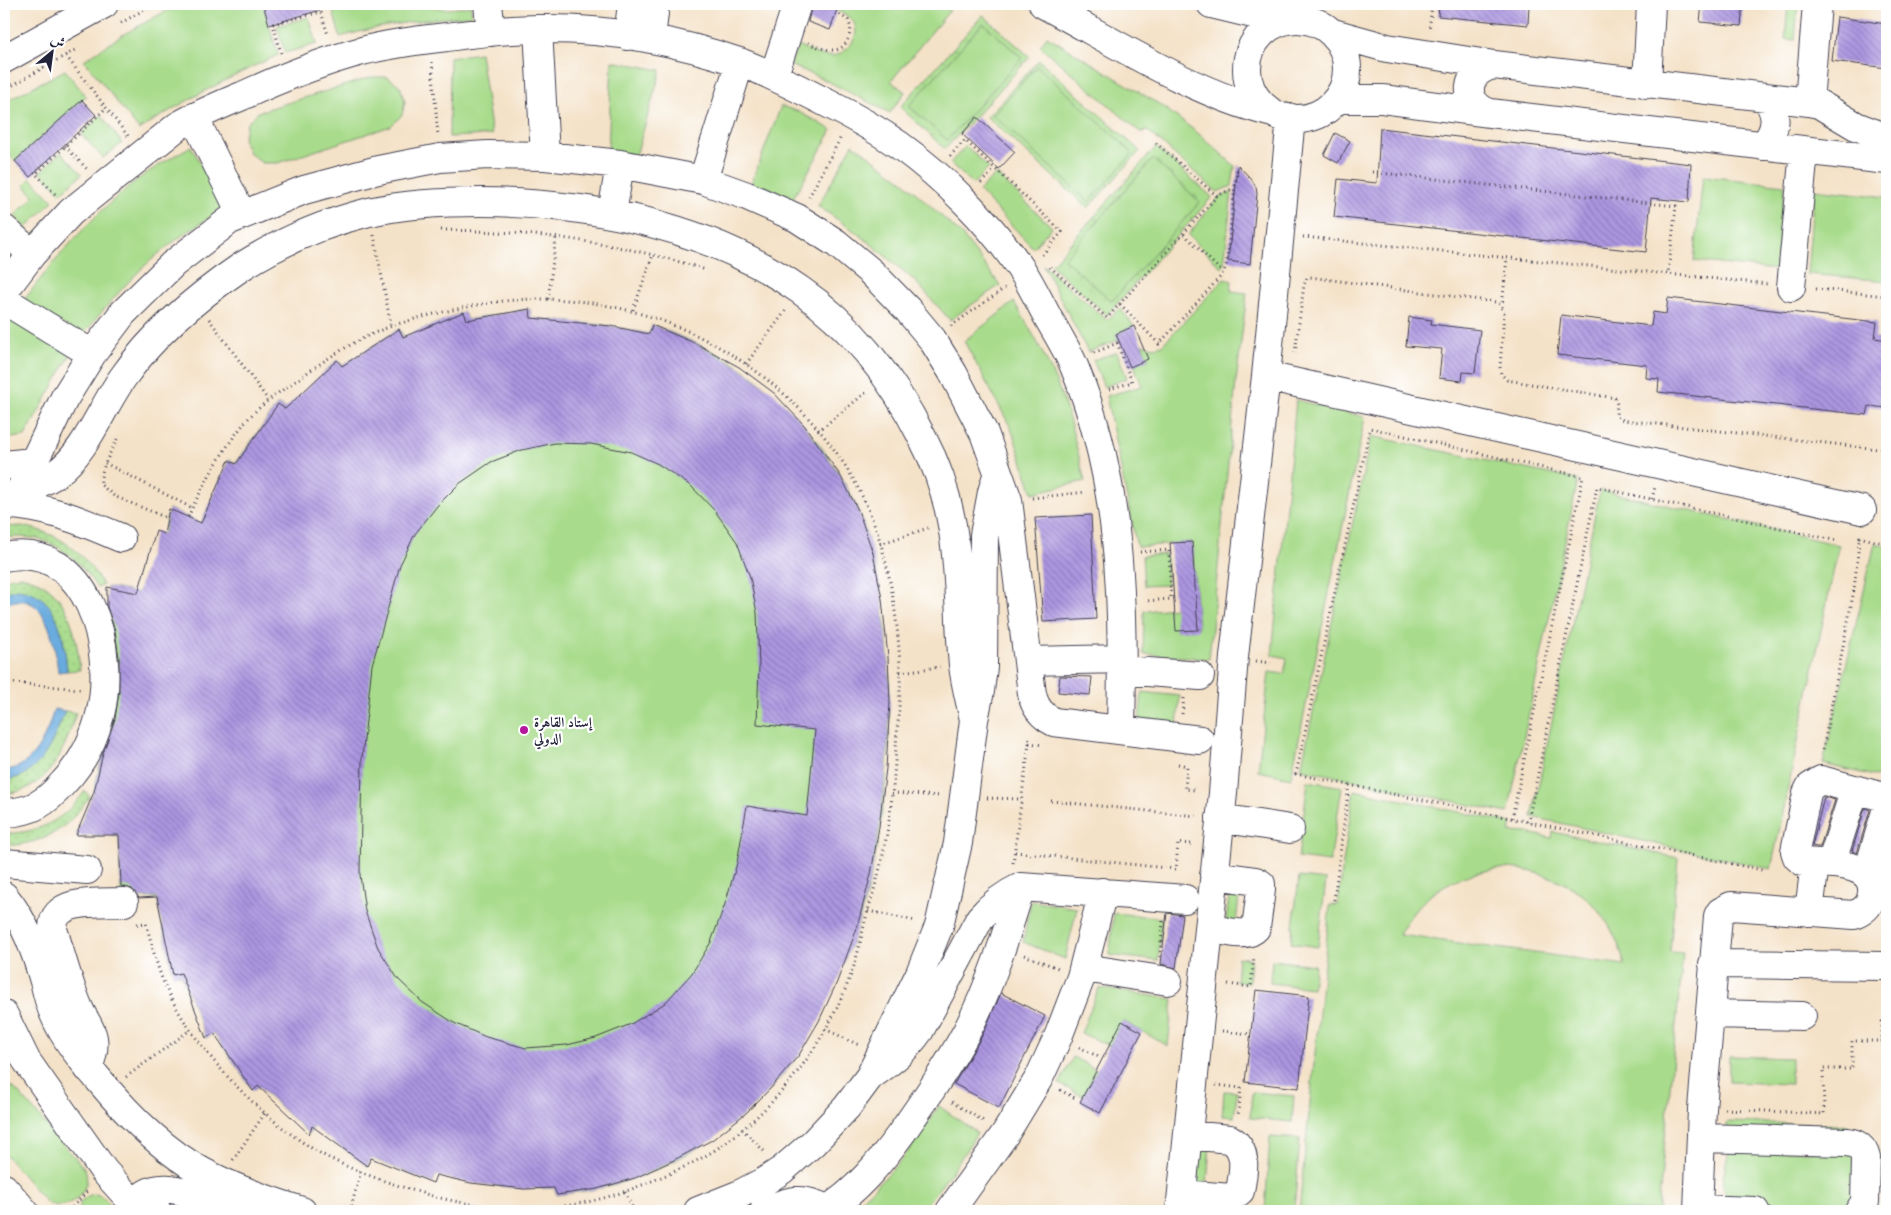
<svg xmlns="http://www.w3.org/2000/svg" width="1891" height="1215" font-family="'Libre Caslon Text',Amiri,serif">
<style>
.grass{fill:url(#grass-dots);stroke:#657e63}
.park{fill:url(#park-crowns);stroke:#657e63}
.garden{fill:#a8db8b;stroke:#657e63;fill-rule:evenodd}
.water{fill:#69abde;stroke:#46668c}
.building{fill:url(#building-back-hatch);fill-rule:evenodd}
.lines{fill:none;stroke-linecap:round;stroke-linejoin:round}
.minor-casing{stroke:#423f50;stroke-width:30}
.path{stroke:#423f50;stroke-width:3;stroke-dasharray:1 4;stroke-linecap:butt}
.minor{stroke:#fff;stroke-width:28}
.poi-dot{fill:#b5179e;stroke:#fff;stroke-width:2}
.labels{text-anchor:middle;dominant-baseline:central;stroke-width:4.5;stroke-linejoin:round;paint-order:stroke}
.poi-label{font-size:14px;font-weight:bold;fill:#22223b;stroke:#fff;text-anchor:start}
</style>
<defs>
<pattern id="grass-dots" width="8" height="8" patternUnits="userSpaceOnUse" patternTransform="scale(1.25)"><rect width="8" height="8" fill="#a8db8b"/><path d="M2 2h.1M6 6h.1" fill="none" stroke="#90bc79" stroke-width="1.8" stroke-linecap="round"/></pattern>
<pattern id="park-crowns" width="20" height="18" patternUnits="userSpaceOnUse" patternTransform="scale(1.25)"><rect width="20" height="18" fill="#a8db8b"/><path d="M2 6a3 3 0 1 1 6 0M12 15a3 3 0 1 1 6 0" fill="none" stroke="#90bc79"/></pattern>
<pattern id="building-back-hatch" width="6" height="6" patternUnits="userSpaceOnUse" patternTransform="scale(1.25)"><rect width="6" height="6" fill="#ac96e1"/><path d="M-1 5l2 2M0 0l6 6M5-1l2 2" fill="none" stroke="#8c7ab8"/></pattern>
</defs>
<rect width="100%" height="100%" fill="#fff"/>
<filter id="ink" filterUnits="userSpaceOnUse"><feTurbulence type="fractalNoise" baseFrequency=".02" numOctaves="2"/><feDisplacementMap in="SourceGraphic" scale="10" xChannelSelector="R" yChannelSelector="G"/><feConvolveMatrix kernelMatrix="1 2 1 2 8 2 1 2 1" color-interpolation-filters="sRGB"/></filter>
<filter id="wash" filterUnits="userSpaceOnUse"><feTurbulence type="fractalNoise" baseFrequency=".0096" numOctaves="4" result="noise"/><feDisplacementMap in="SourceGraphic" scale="20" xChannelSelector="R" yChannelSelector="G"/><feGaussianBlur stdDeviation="1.12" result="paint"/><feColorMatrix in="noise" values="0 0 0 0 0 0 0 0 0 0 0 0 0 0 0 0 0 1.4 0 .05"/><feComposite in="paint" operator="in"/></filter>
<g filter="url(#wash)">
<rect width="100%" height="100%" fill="#f4e2c8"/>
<path class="grass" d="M22,526c40,8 60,25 81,59l-6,3c-22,-35 -50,-56 -93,-50v-11z
M19,576c48,7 57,53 61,94l-13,1 -4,-35 -10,-24 -49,-19v-14z
M65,711l11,2c-12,38 -26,77 -72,81v-14c36,-2 49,-39 61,-69z
M85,791l5,5c-25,35 -43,47 -86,50v-12c37,-2 59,-13 81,-43z"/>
<path class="park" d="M983,15l47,42 -85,92 -45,-42z
M1039,60l101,91 -52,57 -101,-91z
M1156,147l56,50 -105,118 -56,-50z"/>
<path class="garden" d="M179,4h84l15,51c-48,22 -95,46 -139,75l-55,-70 40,-26z
M344,4h85c14,8 27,4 42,2l1,10c-47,3 -86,8 -132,21l-8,-30z
M839,4h102l9,6 -59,71 14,11 -15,21 -67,-34 -33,-14 8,-19c10,4 23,11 34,10 16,-2 33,-24 18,-38 -3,-3 -9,-5 -13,-7z
M1788,4h10l-3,36 -10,-1z
M309,17l8,27 -32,9 -8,-27z
M983,23l39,35 -75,82 -38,-34z
M1047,36l115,70 37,28 36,32 -3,20 -15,6 -69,-61 -8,1 -100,-86z
M480,53l12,82 -43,2 1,-80z
M612,61l49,9 -25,86 -28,-5z
M1037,66l96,87 -44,49 -96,-87z
M65,70l21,26 -71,65 -11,-12v-47z
M372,77h16l12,9 5,15 -3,14 -11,11 -113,37h-16l-13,-10 -6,-14 4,-16 11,-11z
M781,106l18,6 33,18 -40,70 -41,-16z
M101,115l21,28 -19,15 -22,-24z
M853,144l50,37 59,54 38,50 -50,35 -36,-40 -54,-45 -42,-29z
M191,146l33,62c-26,17 -52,33 -75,54 -25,22 -46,49 -67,74l-58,-36c32,-42 67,-83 109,-117 18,-14 38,-25 58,-37z
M966,146l23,22 -16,16 -23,-21z
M61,152l21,22 -21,19 -21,-21z
M1153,159l47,43 -88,99 -48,-42z
M996,174l56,53 -19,21 -54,-57z
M1703,176l82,9 -9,85 -82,-9z
M31,178l22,23 -27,27 -12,-12 20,-20 -10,-11z
M1814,189l73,8v84l-80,-7z
M1232,192l-8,73 -2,3 -34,-33 30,-37z
M1043,265l64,55 13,-12 14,18 -18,8 3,6 -31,12z
M1224,279l8,2 -1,10 16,2 -11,89 -27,277 -66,-5 1,-43 31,-3 23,21 -6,-87 -55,5 -31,-151 36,-10 -8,-21 14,-6 -6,-15 12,3 8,-2z
M1014,302c15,25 29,49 40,75 15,33 22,69 31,104l-52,12 -22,-65 -47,-87z
M530,309l1,9 80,8 38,8 3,-9c30,12 61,24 88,42 40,28 75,67 100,108 70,113 57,335 15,458 -10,29 -22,56 -36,83 -7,14 -13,29 -22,41 -48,65 -121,115 -201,132 -13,3 -26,4 -39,6l-3,-7c-40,2 -78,-4 -118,-13l-3,8 -62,-25 -4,8 -54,-40 -4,8 -51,-48 -5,5 -39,-58 -8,5 -25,-64 -8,1 -16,-77h-36l-2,-63h-43l18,-43 11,-51 6,-36 -4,-118 31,6 25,-59 6,-25 32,14 28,-63 7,3 42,-59 8,5 51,-49 5,6 57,-37 5,8 60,-25 3,8z
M9,317l62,37 -46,82 -21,3v-116z
M1117,352l10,26 -23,9 -11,-27z
M1296,400l69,17 -74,361 -33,-7 11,-99 15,2 3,-16 -15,-3z
M1371,436l207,44 -70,333 -207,-44z
M1600,490l239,55 -68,324 -239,-52z
M1875,543l12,3v233l-64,-15z
M1166,554l1,31 -23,1 -2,-30z
M1142,692l38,4 -3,29 -38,-4z
M1308,781l34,6 -12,75 -32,-4z
M1354,790l158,33 -2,9 18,1 24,5 1,-6 125,26 -8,94 13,1 -25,258h-359l31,-306h8l5,-42zM1510,868c62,7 99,37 115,97l-226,-30c24,-46 61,-64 111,-67z
M1299,877l27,3 -8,67 -27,-4z
M1230,885l10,2 -4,37 -10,-2z
M1031,901l46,7 -12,51 -42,-17z
M1114,913l48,5 -4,43 -49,-6z
M1238,957l13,2 -2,24 -13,-1z
M1272,960l43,5 -3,23 -42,-5z
M1099,988l74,11 -5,47 -45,-25 -14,25 -28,-13z
M1729,1056l62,2v26l-62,-2z
M1073,1057l24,13 -14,26 -24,-12z
M4,1085l6,1 7,5 68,78c9,22 -18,46 -39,33l-42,-49z
M1224,1091l13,1 -3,25 -12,-1z
M1252,1092l42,4 -2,26 -42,-4z
M939,1106l38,27c-17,27 -35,54 -57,78h-68l-2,-2c39,-32 63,-60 89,-103z
M1727,1122l121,3v9l-121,-3z
M1270,1137l30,2 -6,72h-29z
M1200,1145h10l-3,39 -10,-1z
M1729,1150l125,2 -1,51 -127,2 -3,-28z
M95,1194c9,2 15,7 15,17h-31c0,-11 6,-15 16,-17z"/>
<path class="water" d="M17,589c42,4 47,48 50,82l-9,1c-3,-28 -12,-88 -54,-67v-12z
M54,709l11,2c-12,30 -25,67 -61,69v-10c30,-1 43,-36 50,-61z"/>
<g id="blocks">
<path class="building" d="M263,4h61v5l-55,16z
M812,4h27l-9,26 -22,-8z
M1439,4h90l-1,21 -90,-9z
M1702,4h41l-2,22 -41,-4z
M1837,17l50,7v44l-55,-7z
M82,100l14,15 -66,62 -15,-16z
M977,117l38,35 -16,17 -37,-35z
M1380,128l311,36 -2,38 -38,-4 -5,54 -312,-35 4,-38 39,4z
M1335,133l15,8 -12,22 -14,-8z
M1238,165l14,15 4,7 1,7 -7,70 -22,-3z
M1668,298l209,24 -2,16 12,2v68l-18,-2 -2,9 -209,-23 1,-13 -13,-1 1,-13 -90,-10 4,-40 90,11 2,-14 13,2z
M530,309l1,9 80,8 38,8 3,-9 45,19 42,23 35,26 30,32 36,50 18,35 15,43 9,46 6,58 2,45 -4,66 -7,59 -8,47 -15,57 -19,51 -18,39 -20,34 -28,33 -25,25 -34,27 -40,21 -37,17 -38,11 -40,6 -3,-7 -30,1 -53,-6 -35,-8 -3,8 -62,-25 -4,8 -55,-40 -3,8 -51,-48 -5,5 -39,-58 -8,5 -25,-65 -8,2 -16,-78 -18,1 -7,-9 -11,-3 -2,-51h-43l18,-43 9,-39 12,-34 4,-27v-34l-4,-28 -8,-23v-20l31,6 18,-62 8,3 5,-25 32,14 28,-63 7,4 42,-60 7,5 52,-49 5,6 57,-37 4,8 61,-25 3,8zM555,443l36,1 40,8 27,12 33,22 24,25 22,31 13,35 7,36 2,53 -2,58 58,6 -8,86 -60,-10 -10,57 -12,41 -14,38 -19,31 -27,30 -34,21 -35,14 -29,7 -41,3 -40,-11 -32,-14 -32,-21 -24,-23 -20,-31 -13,-37 -5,-36 2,-117 10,-93 28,-100 15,-31 22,-28 22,-22 32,-22 31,-12z
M1409,317l23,3 -1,4 49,6 -5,43 -12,-1 -1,9 -23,-3 3,-29 -36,-3z
M1134,326l14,33 -18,8 -14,-33z
M1091,515l5,104 -53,3 -8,-104z
M1192,542l6,88 -22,1 -6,-88z
M1060,676l32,1 -2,18 -32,-3z
M1824,797l11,3 -15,47h-3l-5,-1z
M1865,808l5,2 -13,43 -5,-2z
M1167,913l16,2 -7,53 -15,-4z
M1256,990l53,6 -10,92 -54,-6z
M1001,993l44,23 -46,92 -45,-24 28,-48z
M1122,1021l20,11 -42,81 -20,-11z"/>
</g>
</g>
<g filter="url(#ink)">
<use href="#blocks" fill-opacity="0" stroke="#423f50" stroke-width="1"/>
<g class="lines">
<g class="minor-casing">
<path id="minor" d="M488,4l3,28
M1043,4c73,39 149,89 230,109
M1211,4l71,17
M1247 69a50 50 0 1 1 100 0a50 50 0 1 1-100 0Z
M538,29l7,127
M1333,33l54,15 107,17 315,37 10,2 37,22 31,12
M628,36l4,-32
M651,39l4,-35
M4,59l100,-55
M774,75l23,-71
M1647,84l4,-80
M1337,99h45l108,14 397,47
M1809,102l8,-98
M1490,113c-29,-10 -26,-42 4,-48
M194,117l48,98
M1763,146c14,-16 16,-32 2,-49
M703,180l37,-118
M612,214l8,-50
M4,229l28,25
M1791,287l13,-136
M4,291l28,-37 39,-42 107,-86c21,-12 42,-21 64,-30 39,-18 79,-34 120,-45 27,-7 57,-11 85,-14 30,-4 61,-8 92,-8 68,-1 139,12 203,34 29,11 56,25 83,39 26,13 51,27 74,43 46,33 93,80 124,127 9,14 16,29 24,44 9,16 20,33 27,50 48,116 50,241 47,364
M4,300l88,54
M1266,376l596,134
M4,465l29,-3
M19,492c13,-6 27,-10 38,-19 30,-22 45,-67 67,-97 31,-44 73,-79 117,-109 39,-25 84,-44 128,-55 37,-8 75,-10 112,-10 111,1 226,23 319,88 54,37 94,91 123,149 17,32 28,71 32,107 5,39 4,79 8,119 2,18 7,36 11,55
M4,505c41,0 80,17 117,33
M13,505l51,-106 28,-45 31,-41 50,-49 57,-44 74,-30 74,-20 62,-12 48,-3 57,1 75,8 83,16 44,16 50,22 39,25 35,29 37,38 24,29 21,34 31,60 24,67 24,194c3,14 10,22 22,28l146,18
M4,557c86,-17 112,94 96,158 -6,24 -18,48 -35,66 -19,22 -33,31 -61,32
M1028,661l94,-2
M1122,670l78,6
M1220,818l70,11
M4,863l83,7
M1831,864l24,-75
M1867,875l20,-67
M4,896c21,25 31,54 40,85 3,11 5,23 10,33 10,24 27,45 45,66 29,35 63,70 104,92 32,17 65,28 99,39
M1809,912l6,-49
M1209,928c13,2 38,11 47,0l5,-38v-6l-5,-3 -42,-6
M1713,964l172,2
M1084,968l84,13
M1710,1014l92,2
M4,1015l22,45 78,111 21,23 32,17
M88,1068c4,-10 7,-20 5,-30 -2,-11 -11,-21 -15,-32 -10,-24 -17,-51 -25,-77 -1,-32 48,-26 71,-27
M873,1074c20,-14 33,-24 47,-44l60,-112c12,-14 24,-23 41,-31l164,12
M1701,1138l146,4c10,1 17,6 19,16l-1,44 -6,9
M4,1188l20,23
M1182,1194l49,4 9,-7c3,-18 9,-41 -10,-52l-42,-4
M1698,1209l57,2
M130,1211c25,-44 69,-11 104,0
M698,1211l40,-16 27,-14 17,-11 31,-27 34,-36 23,-31 50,-103 19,-47 19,-83 16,-123 6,-29 3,-24 1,-132 8,-43 6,-20
M764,1211c26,-11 37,-15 63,-2
M824,1211c31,-17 58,-51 79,-80 23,-33 46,-66 65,-102 23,-45 38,-94 53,-142
M950,1211l55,-77 34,-56 19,-41 23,-60 22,-85
M1180,1211l43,-418 11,-136 32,-281 25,-258
M1698,1211l4,-102 16,-193 2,-4 11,-6 123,9c10,-4 17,-10 18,-22 3,-33 -47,-29 -69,-31l-6,-5 -2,-6 12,-58 3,-6 11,-7 66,18"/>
</g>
<path class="path" d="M439,4h10
M1412,4l20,2 -3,24
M1865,4l22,3
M121,23l33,-19
M808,43c22,9 38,14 43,-15l-3,-8 -11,-7
M281,53l-8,-29 48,-12 7,23
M66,56l62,80
M432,62l6,74
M4,90l71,-40
M1156,143l61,53
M65,146l22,23
M950,156l15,-16 97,92 -21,24
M1372,172l304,34 -8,68
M981,183l14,-14
M55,194l-19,-20 70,-66
M809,197l32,-60
M441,230c90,1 179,12 265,40
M1184,234l39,39
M374,235l17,91
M1303,237l464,47
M1050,267l57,51 110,-122 17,-8
M1816,289l71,7
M548,299l8,-62
M1120,304l39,40 63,-69 4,-8 11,-99
M1502,307l5,-49
M633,310l20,-55
M209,319l59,81
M951,326l54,-38
M1094,353l23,-10 15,39 -23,7
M1295,353l9,-68 3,-7 3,-1 185,25 4,2 5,9 -4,54 1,7 6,6 108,18 2,6 -1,12 7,4 264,30
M746,364l41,-55
M818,431l50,-40
M117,439c-6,14 -18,31 -16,46l13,11 53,22
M105,463l87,45
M1032,498l54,-6
M1652,499l3,-12
M1859,537l28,7
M880,544l48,-16
M1140,552l29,-2 2,49 -26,2
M1256,661l15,2
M900,672l40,-5
M4,682l76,7
M1182,714l2,-16
M1029,743l14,2
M1823,749l31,-159 6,-57
M1178,764l9,2 -2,23 10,1
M892,793l49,3
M987,798l34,1
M1051,801l146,15
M1512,818l71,-341 -213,-49 -74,346 466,96
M1528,822l69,-335 241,54
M1015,852l161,17 2,-26 13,1
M1013,863l17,-127
M1334,900l15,-115
M868,911l48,10
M137,924l9,-1c6,22 11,45 20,65 30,64 101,138 163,170 34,17 72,29 107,39 75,18 139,16 211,-14 24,-10 49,-20 71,-35 62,-43 110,-107 135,-179 6,-18 9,-37 14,-55 5,-18 11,-36 15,-55 8,-36 12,-75 14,-113 2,-26 5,-53 4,-79 -2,-49 -11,-110 -31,-156 -31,-73 -91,-133 -161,-170 -71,-37 -152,-51 -231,-36 -30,6 -60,12 -88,22 -32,12 -62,31 -89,51 -19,13 -38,25 -53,42 -23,27 -44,65 -59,97
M1024,955l34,13
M1160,957l3,-36
M1228,984l23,3 3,-31
M825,1029l34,16
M1222,1031l29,3
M1079,1047l20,10
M126,1077l64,-47
M1216,1085l25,3 -3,29
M1060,1090l17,9
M952,1102l33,20
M1725,1109l99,5 -1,-45h29v-28h30v-19h5
M742,1129l23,23
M233,1160l32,-47
M625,1192l9,19
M69,1211l20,-22
M350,1211l11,-40"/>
<use href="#minor" class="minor"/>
</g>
</g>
<circle class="poi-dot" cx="524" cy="730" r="5"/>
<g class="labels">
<g class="poi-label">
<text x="534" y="722">إستاد القاهرة<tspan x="534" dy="16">الدولي</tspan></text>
</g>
</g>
<rect width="1891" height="1215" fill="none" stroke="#fff" stroke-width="20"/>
<g transform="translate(52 52) rotate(29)" stroke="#ffffff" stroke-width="4" paint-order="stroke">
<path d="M0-4L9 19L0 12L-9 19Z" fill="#22223b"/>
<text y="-8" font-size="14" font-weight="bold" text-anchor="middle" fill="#22223b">ش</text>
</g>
</svg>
